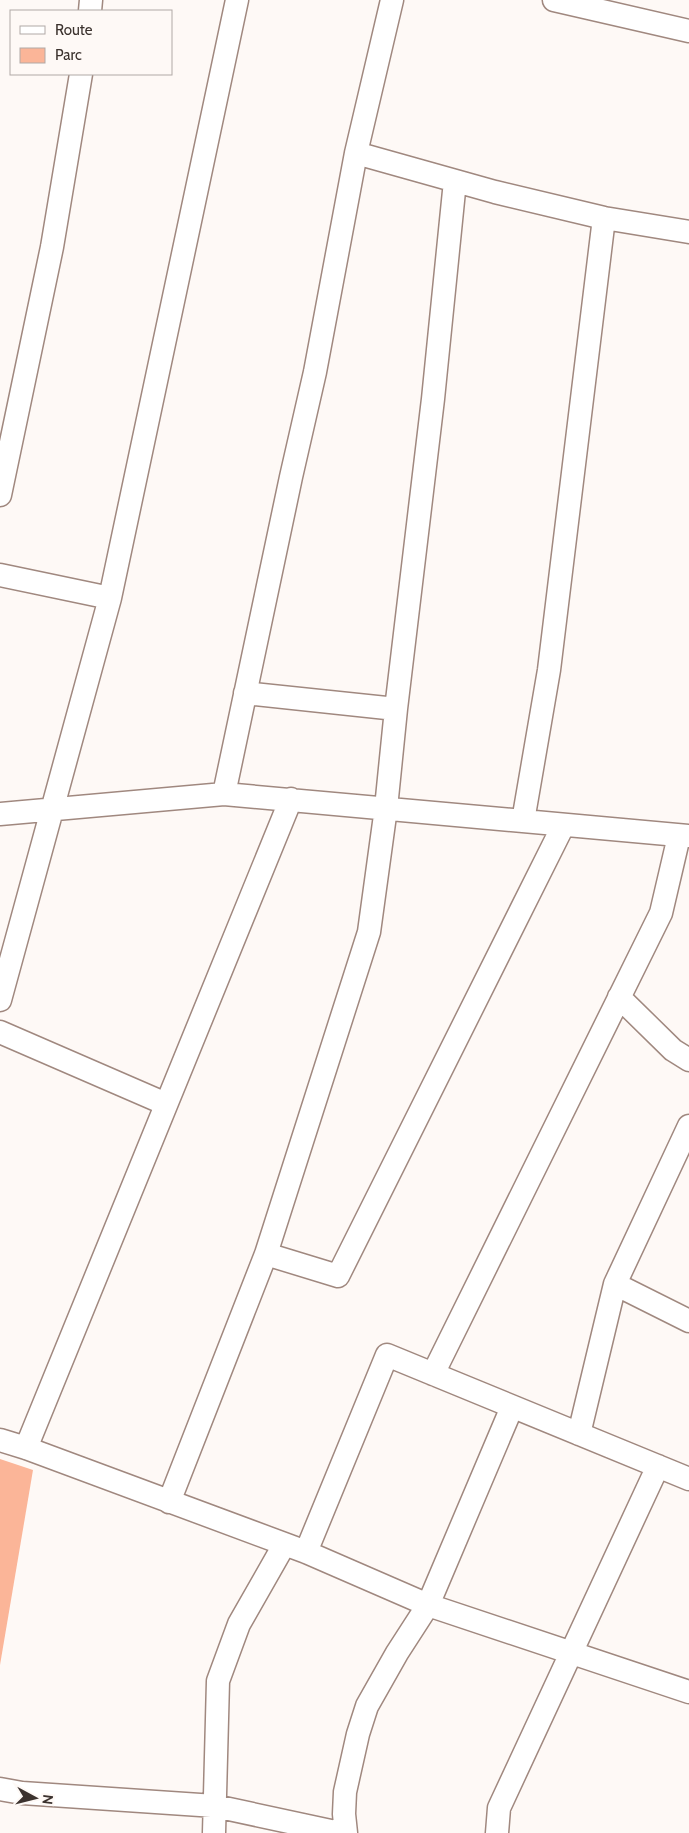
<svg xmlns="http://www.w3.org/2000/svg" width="689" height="1833" font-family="Cabin,sans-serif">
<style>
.green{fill:#fbb598}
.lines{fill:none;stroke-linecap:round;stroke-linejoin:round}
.minor-casing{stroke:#a0887f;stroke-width:25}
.minor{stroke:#fff;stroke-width:22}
</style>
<rect width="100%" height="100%" fill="#fef9f6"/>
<path class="green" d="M0,1459l33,11 -33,195z"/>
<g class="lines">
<g class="minor-casing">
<path id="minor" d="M554,0l135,31
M90,11l1,-11
M356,153l139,39 109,26 85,14
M0,495l52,-248 29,-173
M0,575l110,23
M245,693l151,16
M224,794l67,-317 24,-105 41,-219 36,-153
M0,814l224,-20 465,42
M523,821l26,-151 55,-452
M619,997l54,53 16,10
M0,1000l110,-402 127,-598
M0,1032l166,72
M266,1254l72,22 225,-450
M615,1284l74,37
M433,1374l228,-461 18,-77
M579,1434l36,-150 74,-158
M0,1440l26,8 280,104 122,53 261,87
M26,1448l265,-649
M169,1502l97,-248 103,-322 17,-124 10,-99 37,-310 22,-218
M306,1552l81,-197 302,124
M0,1789l22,4 193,13 125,27
M214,1833l4,-152 21,-57 45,-79
M346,1833l-2,-19 1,-22 13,-58 9,-28 30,-53 31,-48 84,-198
M497,1833l2,-25 159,-342"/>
</g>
<use href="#minor" class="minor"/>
</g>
<rect x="10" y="10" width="162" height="65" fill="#fef9f6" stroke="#b0a9a6"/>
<rect x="20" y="26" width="25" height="8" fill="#ffffff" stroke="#b0a9a6"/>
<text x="55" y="35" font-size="15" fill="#3b322e">Route</text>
<rect x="20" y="48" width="25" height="15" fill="#fbb598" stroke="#b0a9a6"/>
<text x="55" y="60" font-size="15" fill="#3b322e">Parc</text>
<g transform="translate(35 1798) rotate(97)" stroke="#fef9f6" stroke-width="4" paint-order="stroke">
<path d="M0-4L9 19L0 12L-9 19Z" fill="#3b322e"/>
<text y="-8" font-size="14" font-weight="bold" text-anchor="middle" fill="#3b322e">N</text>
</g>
</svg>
